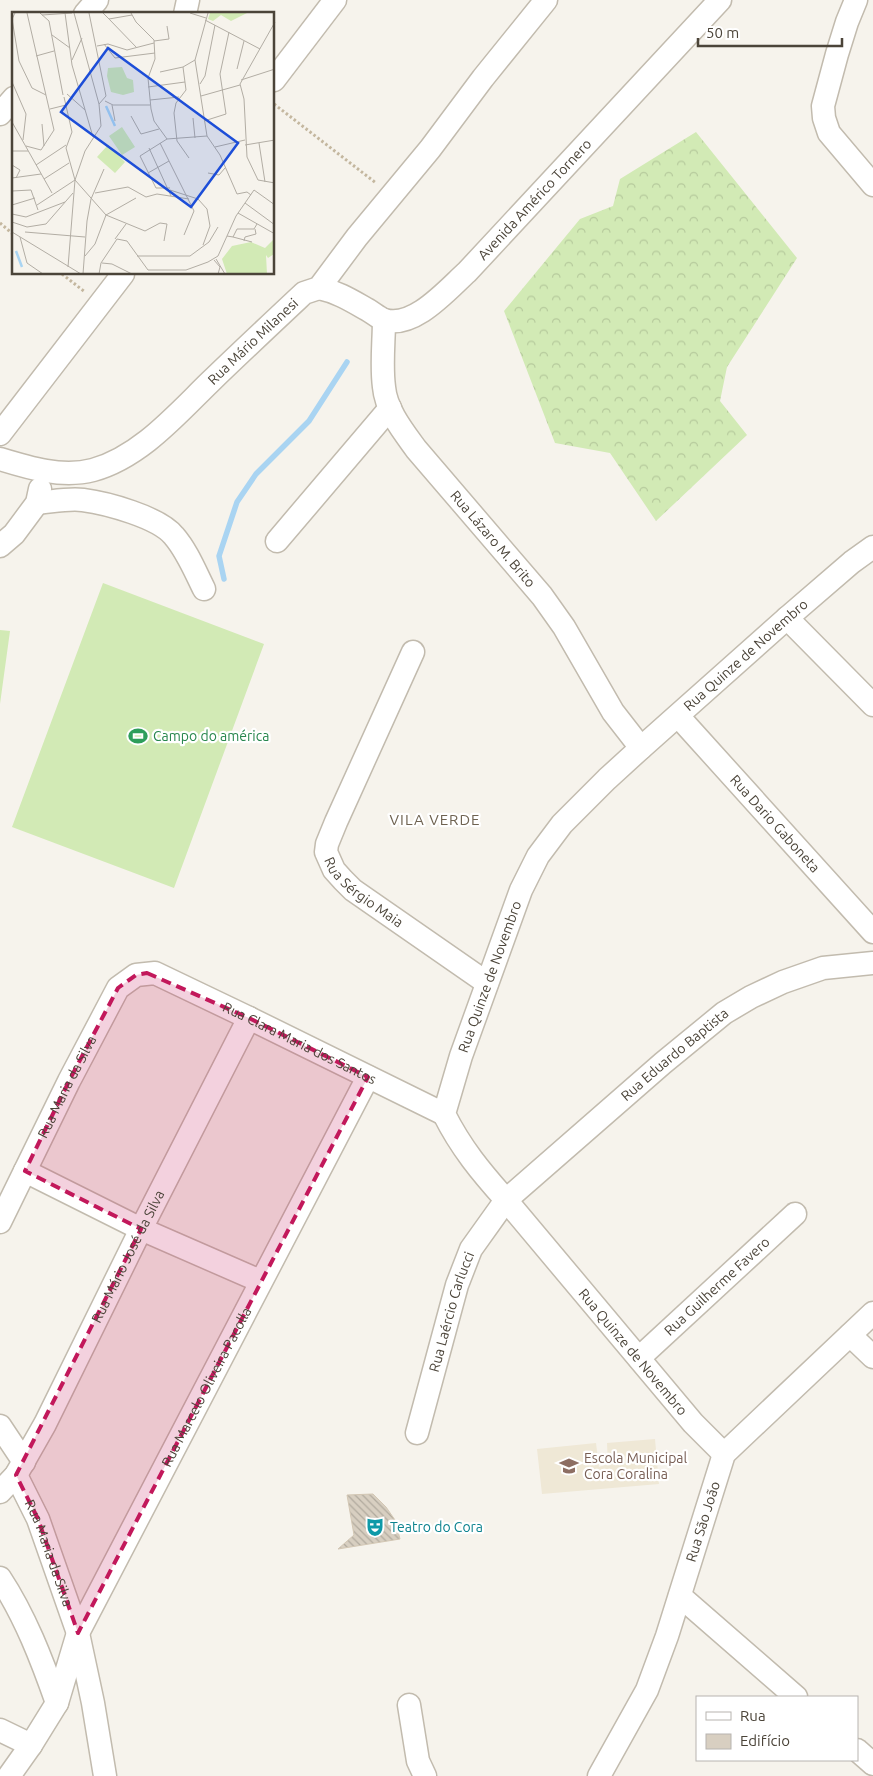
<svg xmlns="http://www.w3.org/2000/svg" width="873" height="1776" font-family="Ubuntu,sans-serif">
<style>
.education{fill:#efe8d6}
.forest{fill:url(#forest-crowns)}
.pitch{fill:#d2eab5}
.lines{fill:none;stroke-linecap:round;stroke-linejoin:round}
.stream{stroke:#a9d4f2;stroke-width:5.5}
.building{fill:url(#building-back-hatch);stroke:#d3c7b4}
.minor-casing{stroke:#c2bbae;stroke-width:25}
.path{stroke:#c4b79f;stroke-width:3;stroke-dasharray:2.5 2.5;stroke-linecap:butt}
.minor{stroke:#fff;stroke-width:22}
.marked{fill:#c2185b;fill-opacity:0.2;stroke:#c2185b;stroke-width:4;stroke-dasharray:10 6;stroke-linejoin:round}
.labels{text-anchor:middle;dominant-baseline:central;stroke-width:4.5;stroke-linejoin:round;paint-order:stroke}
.street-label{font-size:14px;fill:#4b4439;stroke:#fff}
.leisure-label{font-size:14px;fill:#27864d;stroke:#fff;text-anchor:start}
.education-label{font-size:14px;fill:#785e54;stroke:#fff;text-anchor:start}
.culture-label{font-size:14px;fill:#0d838f;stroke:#fff;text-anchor:start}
.neighbourhood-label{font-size:15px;letter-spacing:1px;fill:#6e6250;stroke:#fff}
.inset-river{fill:none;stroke:#a9d4f2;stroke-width:2.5}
.inset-road{fill:none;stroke:#b2ada4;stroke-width:1}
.view{fill:#1d4ed8;fill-opacity:0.15;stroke:#1d4ed8;stroke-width:2.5}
.inset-edge{fill:none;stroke:#4b4439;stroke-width:2.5}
</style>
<defs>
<pattern id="forest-crowns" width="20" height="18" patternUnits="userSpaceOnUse" patternTransform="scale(1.25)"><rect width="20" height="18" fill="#d2eab5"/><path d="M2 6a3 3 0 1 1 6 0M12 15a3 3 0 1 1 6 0" fill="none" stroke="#b6ca9c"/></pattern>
<pattern id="building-back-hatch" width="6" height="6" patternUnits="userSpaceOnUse" patternTransform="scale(1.25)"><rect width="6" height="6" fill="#d8cfc1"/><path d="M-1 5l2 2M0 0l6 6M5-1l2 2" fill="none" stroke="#b1aa9e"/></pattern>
</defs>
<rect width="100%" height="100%" fill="#f6f3ec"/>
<path class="education" d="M655,1439l4,45 -117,10 -5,-45 59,-6 3,24 9,-3 -1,-21z"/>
<path class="forest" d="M696,132l101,126 -70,109 -7,34 27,34 -91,86 -46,-68 -55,-10 -51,-132 76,-92 33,-13 7,-27z"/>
<path class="pitch" d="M103,583l161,61 -90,244 -162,-61z
M0,630l10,1 -10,73z"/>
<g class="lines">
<path class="stream" d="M224,579l-5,-23 18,-54 19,-28 53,-53 38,-59"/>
</g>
<path class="building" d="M373,1494l13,13 9,13 5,19 -62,10 16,-14 -7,-40z"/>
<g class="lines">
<g class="minor-casing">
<g id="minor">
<path d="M856,0l-9,22 -10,32 -14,52 1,12 5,15 44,52"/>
<path d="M85,14l12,-14"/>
<path d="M185,14l3,-14"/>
<path d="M274,80l61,-80"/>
<path d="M0,114l14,-16"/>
<path id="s1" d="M319,288c19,4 33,13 49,22 5,3 11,8 16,10 30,9 63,-30 83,-48l253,-272"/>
<path id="s2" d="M384,320c0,21 -3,45 0,67 2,23 19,44 32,62l126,147 22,31 49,85 28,36"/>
<path d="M0,434l123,-160"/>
<path id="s3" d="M0,459c29,9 62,19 93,11 47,-13 83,-55 117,-88 31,-30 62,-59 94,-89l15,-5 38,-51 73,-88 53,-71 63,-78"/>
<path d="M37,503c14,-1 31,-5 46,-3 23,3 76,17 91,36 13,15 21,35 30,53"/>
<path d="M277,541l113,-133"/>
<path d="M0,546l14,-12 23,-31 3,-14"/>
<path d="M787,618l86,87"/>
<path id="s4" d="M413,652l-77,170 -9,22 -1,8 8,18 9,10 10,10 134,93"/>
<path id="s5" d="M678,716l195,216"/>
<path d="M25,1171l116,58 119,52"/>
<path id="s6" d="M0,1222l69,-141 49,-93 18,-13 19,-2 94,45 195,96"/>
<path d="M850,1335l23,22"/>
<path id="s7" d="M639,1358l156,-144"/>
<path d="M0,1426l24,36"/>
<path id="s8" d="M417,1433l40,-148 14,-36 35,-49 157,-137 61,-50 27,-16 32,-15 40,-14 50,-5"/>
<path id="s9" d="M724,1454l-31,-31 -187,-223c-25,-28 -45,-52 -62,-86l17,-58 60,-166 17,-34 24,-32 45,-45 34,-31 146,-130 65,-56 21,-15"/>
<path id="s10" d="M16,1475l22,44 40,114 15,70 12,73"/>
<path id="s11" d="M0,1492l16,-17 29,-51 96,-195 108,-211"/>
<path d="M0,1578c25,38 42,82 57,125"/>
<path d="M680,1596l116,101"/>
<path d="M409,1705l9,56 7,15"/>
<path d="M0,1730l31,15"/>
<path d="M857,1750l16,14"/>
<path id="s12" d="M9,1776l22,-31 26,-42 21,-70 290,-556"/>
<path id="s13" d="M599,1776l48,-86 20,-54 57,-182 149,-141"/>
</g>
</g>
<path class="path" d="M274,104l102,79
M0,223l14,12
M62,274l23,18"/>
<use href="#minor" class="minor"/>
</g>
<path class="marked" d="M147,973l102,45 119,59 -290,556 -40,-114 -22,-44 125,-246 -116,-58 44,-90 49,-93 18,-13z"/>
<defs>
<g id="stadium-bare" transform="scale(1.5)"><path d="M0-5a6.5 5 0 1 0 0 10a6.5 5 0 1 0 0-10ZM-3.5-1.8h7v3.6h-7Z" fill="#2e9e5b" stroke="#fff" stroke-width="2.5" paint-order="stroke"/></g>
<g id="school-bare" transform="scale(1.5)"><path d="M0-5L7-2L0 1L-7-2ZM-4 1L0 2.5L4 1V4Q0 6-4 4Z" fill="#8d6e63" stroke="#fff" stroke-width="2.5" paint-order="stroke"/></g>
<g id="theatre-bare" transform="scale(1.5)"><path d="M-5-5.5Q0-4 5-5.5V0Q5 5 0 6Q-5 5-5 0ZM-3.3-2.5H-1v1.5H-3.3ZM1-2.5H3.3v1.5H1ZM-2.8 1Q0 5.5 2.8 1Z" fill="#0f9aa8" stroke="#fff" stroke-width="2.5" paint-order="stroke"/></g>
</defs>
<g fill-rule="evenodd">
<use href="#stadium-bare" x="138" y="736"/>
<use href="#school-bare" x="569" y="1466"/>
<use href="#theatre-bare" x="375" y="1527"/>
</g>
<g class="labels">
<g class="street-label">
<text stroke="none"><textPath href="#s1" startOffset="272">Avenida Américo Tornero</textPath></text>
<text stroke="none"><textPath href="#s3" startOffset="302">Rua Mário Milanesi</textPath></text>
<text stroke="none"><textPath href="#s2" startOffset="256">Rua Lázaro M. Brito</textPath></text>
<text stroke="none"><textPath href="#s9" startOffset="1006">Rua Quinze de Novembro</textPath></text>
<text stroke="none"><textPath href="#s5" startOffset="145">Rua Dario Gaboneta</textPath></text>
<text stroke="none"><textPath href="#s4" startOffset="275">Rua Sérgio Maia</textPath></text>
<text stroke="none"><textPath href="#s9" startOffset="586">Rua Quinze de Novembro</textPath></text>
<text stroke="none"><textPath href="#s6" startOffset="464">Rua Clara Maria dos Santos</textPath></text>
<text stroke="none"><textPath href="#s8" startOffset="475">Rua Eduardo Baptista</textPath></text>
<text stroke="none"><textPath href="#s6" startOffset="151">Rua Maria da Silva</textPath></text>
<text stroke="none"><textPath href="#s11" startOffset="269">Rua Mário José da Silva</textPath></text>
<text stroke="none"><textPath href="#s7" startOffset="106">Rua Guilherme Favero</textPath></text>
<text stroke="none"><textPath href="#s8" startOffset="126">Rua Laércio Carlucci</textPath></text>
<text transform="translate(633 1352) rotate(50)">Rua Quinze de Novembro</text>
<text stroke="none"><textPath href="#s12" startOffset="438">Rua Marcelo Oliveira Pacolla</textPath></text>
<text stroke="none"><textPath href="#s13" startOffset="276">Rua São João</textPath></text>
<text stroke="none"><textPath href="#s10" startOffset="85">Rua Maria da Silva</textPath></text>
</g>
<g class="leisure-label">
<text x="153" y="736">Campo do américa</text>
</g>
<g class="education-label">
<text x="584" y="1458">Escola Municipal<tspan x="584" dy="16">Cora Coralina</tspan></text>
</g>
<g class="culture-label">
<text x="390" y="1527">Teatro do Cora</text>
</g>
<g class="neighbourhood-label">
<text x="435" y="819">VILA VERDE</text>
</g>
</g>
<g transform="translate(12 12)">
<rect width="262" height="262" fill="#f6f3ec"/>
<path d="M198,1h37l-16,8 -10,-6 -8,6 -5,-2zM110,55l5,11 6,2 1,12 -11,3 -12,-3 -4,-16 1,-8zM262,227v15l-6,4 -2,-3 1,19h-40l-5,-15 10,-13 19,-4 14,6z" fill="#d2eab5"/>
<path d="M110,115l13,20 -13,8 -13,-19zM96,133l17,17 -10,11 -18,-16z" fill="#d2eab5"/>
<path class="inset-river" d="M94,94l9,20M4,239l6,16"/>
<path class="inset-road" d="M3,1l-3,6 7,42 13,27 14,7M28,1l9,8 14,74M53,1l7,52 21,72M77,1l17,83 -7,8M91,1l6,6 23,-4M119,1l5,9 18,18 1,19 -7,19 3,31 3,12 13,18M178,1l16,5M196,1l-13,47 12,76 13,19 17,39 10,-2 4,3M30,3l30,-2M97,7l28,29M193,8l55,29M40,23l18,13M142,29l15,-2 -2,-13M92,32l11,14 40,-5M85,34l11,-2 19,6 27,-7M24,44l18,-5M60,48l10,-22M225,57l7,-28M148,60l23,-5M229,68l34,-11M0,70l14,32 -3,26M188,72l5,-8 10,-51M136,75l37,-5M55,82l18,16M189,84l39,-11M52,85l8,35 -6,16 9,32 31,35 39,16 15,-8 7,1 -3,17M138,88l29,-3M93,89l8,4h37M100,93l3,16M38,97l16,-4M119,104l10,18 18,-5M181,106l2,20M192,109l22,-7 -6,-40 9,-42M0,110l40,71M30,112l2,22M155,127l-27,17 16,32h14M155,127l40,-3M148,131l34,68 -10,24M247,131l6,39M233,133l30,-5M14,134l15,4 13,-20 -27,-117M203,135l30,-7M137,136l22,48M0,139h16M177,146l-12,-17 -3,-28 2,-10 10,-13 -3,-23 12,-7M0,153l8,5 -4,8M24,153l30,-20M136,161l21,-12M196,161l11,2 6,-7M0,166l29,-4M32,167l25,-16M246,168l-11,-23 -3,-58 -4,-15 35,-62M246,168l17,3M158,178l28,9 9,10 3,17 -7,19M0,179l19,-1 7,20M83,181l33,-6 18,10 11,-3 32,5M233,191l30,22M0,193l23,-7M25,193l38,-25M226,201l37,21M0,202l14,3 39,-15M0,210l15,5 19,-3 27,-31M0,220l69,42M13,220l60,5M215,224l6,1 4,-8h17l3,-5M8,225l7,26 16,11M221,225l19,5M103,227l11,-15M232,229l1,-4 11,-3 -1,-5M73,244l10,-12 11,-29 30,-17M125,244h53l19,-14 9,-15M204,247l9,15M202,248l6,7 -2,7M90,251l10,1 20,10M56,255l7,-87 10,-29 16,-25 -2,-22 -25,-91M71,262l4,-53 4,-22 13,-30M87,262l2,-11 16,-24 10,2 21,29h38l22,-8 10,-6 18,-40 18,-26 21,15"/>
<path class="view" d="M96,36l130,95 -47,64 -130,-95z"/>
<rect width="262" height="262" class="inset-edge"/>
</g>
<rect x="696" y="1696" width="162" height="65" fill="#ffffff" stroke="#b7b4b0"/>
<rect x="706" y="1712" width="25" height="8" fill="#ffffff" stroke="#b7b4b0"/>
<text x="740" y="1721" font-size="15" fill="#4b4439">Rua</text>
<rect x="706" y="1734" width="25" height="15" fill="#d8cfc1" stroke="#b7b4b0"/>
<text x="740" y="1746" font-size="15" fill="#4b4439">Edifício</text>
<path d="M698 38v8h144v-8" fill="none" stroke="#4b4439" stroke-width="2.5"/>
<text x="706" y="38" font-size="15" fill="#4b4439" stroke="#ffffff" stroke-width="4" paint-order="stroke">50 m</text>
</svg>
